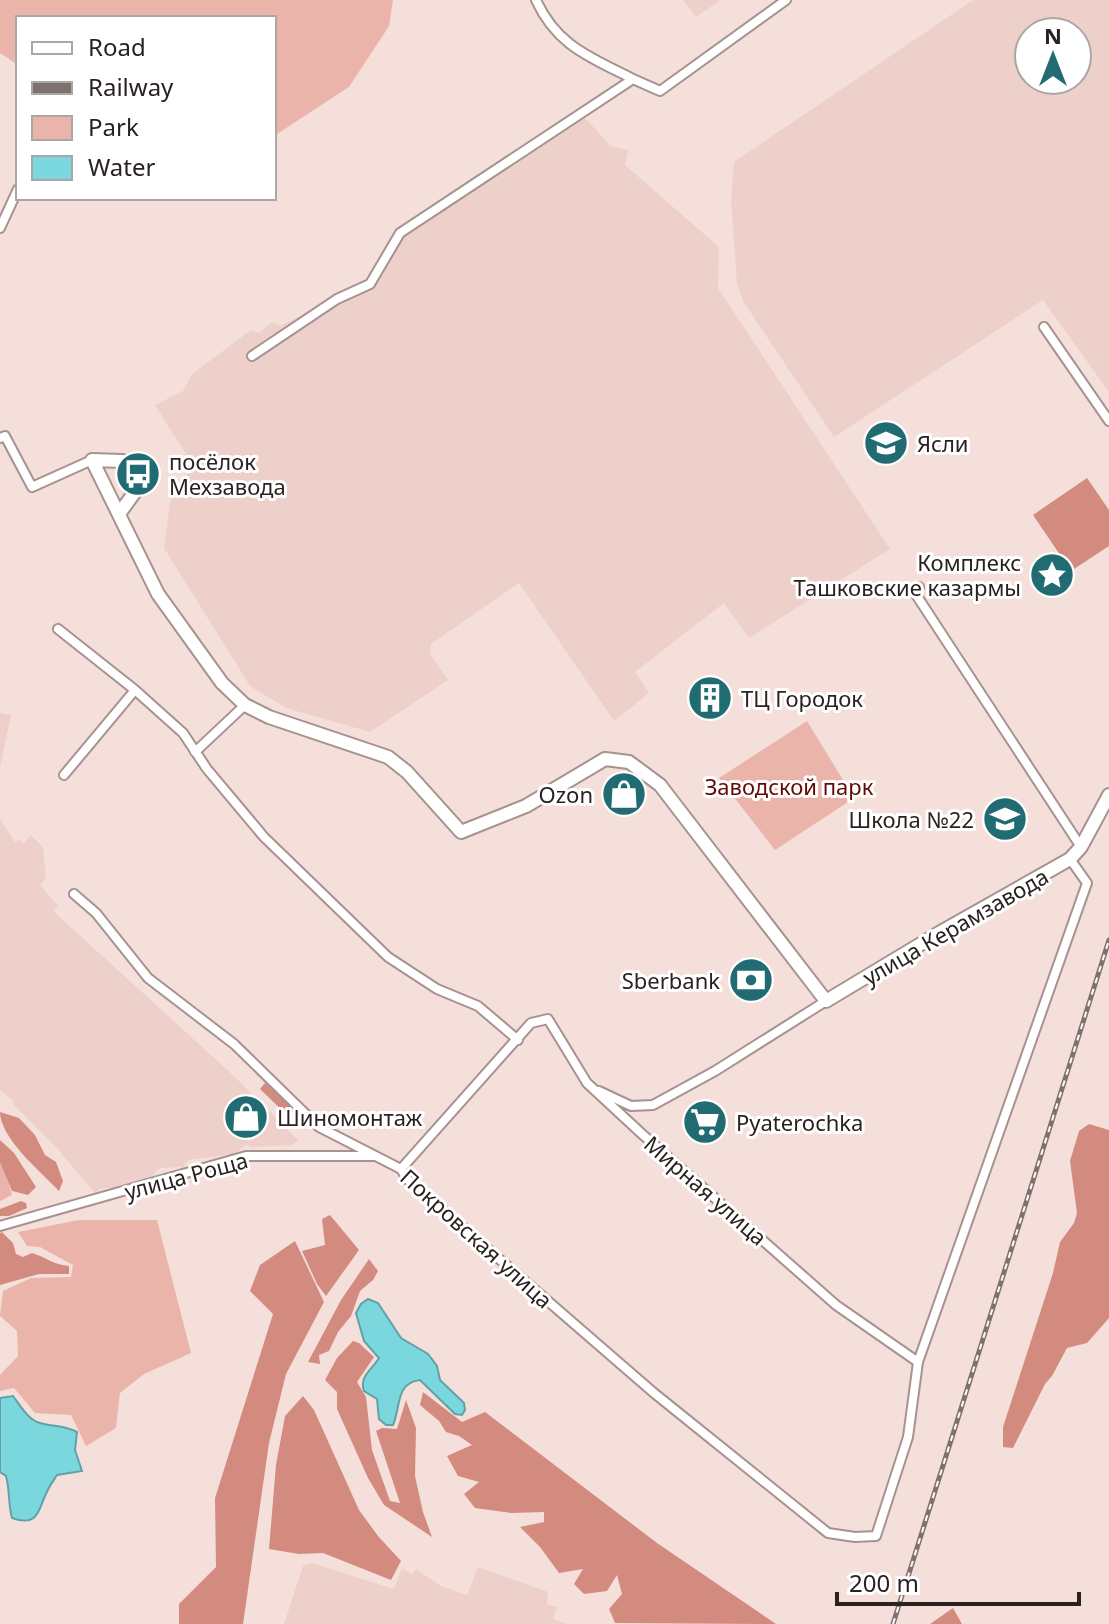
<svg xmlns="http://www.w3.org/2000/svg" width="1109" height="1624" font-family="'Noto Sans',sans-serif">
<style>
.built{fill:#eed0ca;fill-rule:evenodd}
.green{fill:#ebb4aa}
.forest{fill:#d38b7f}
.water{fill:#7ad7de;stroke:#62a1a5;stroke-width:2}
.lines{fill:none;stroke-linecap:round;stroke-linejoin:round}
.street-casing{stroke:#a6928e;stroke-width:12}
.secondary-casing{stroke:#a6928e;stroke-width:16}
.street{stroke:#fff;stroke-width:8}
.secondary{stroke:#fff;stroke-width:12}
.rail-casing{stroke:#7f716e;stroke-width:5}
.rail{stroke:#fff;stroke-width:2;stroke-dasharray:6;stroke-linecap:butt}
.labels{text-anchor:middle;dominant-baseline:central;stroke-width:6;stroke-linejoin:round;paint-order:stroke}
.poi-label{font-size:22px;fill:#2a2220;stroke:#fff;text-anchor:start}
.park-label{font-size:22px;fill:#610a04;stroke:#fff}
.street-label{font-size:22px;fill:#2a2220;stroke:#fff}
</style>
<rect width="100%" height="100%" fill="#f5dfdb"/>
<path class="built" d="M683,0h38l-25,17z
M973,0h136v392l-66,-92 -209,137 -91,-136 -6,-17 -6,-82 3,-40zM1029,32h48v48h-48z
M585,118l26,28 17,4 -3,15 94,82 -1,41 172,261 -141,89 -25,-35 -89,69 14,21 -35,28 -95,-138 -88,61 -1,10 18,26 -78,52 -84,-24 -36,-22 -86,-138 7,-53 23,-28 -39,-62 28,-14 9,-17 59,-44 8,3 13,-11 8,4 98,-49 27,-43z
M0,713l11,2 -11,53z
M0,819l15,23 6,-2 2,4 8,-9 12,12 3,31 -6,7 18,21 -5,5 182,166 63,63 -5,5 -42,2 -4,-3 -13,10 -45,6 -6,7 -23,1 -11,11 -30,9h-18l-6,5 -40,-47 -43,-43 1,-2 -13,-11z
M312,1563l82,26 8,-21 10,6 4,-5 25,17 26,9 11,-28 70,25 -1,12 10,3 -4,12 15,5h-284l19,-58z"/>
<path class="green" d="M0,0h393l-4,26 -40,61 -75,49v-118h-256v47l-18,-12z
M807,721l47,77 -79,52 -56,-72z
M0,1152l12,43 -12,6z
M79,1220h78l34,133 -47,21 -24,19 -4,35 -30,18 -15,-31 -36,-2 -21,-25 -14,3v-16l18,-19 -1,-25 -17,-15 3,-25 28,-13 40,-1 2,-12 -33,-18 -13,-1 -9,-14z"/>
<path class="forest" d="M1087,478l22,32v36l-38,25 -38,-56z
M265,1083l30,27 -6,7 -29,-28z
M0,1112l19,6 16,17 10,20 11,7 7,19 -4,10c-18,-19 -59,-53 -59,-79z
M1089,1124l20,6v188l-22,25 -20,5 -15,28 -7,8 -32,64 -10,-1v-20l50,-154 7,-31 14,-19 3,-10 -7,-52 9,-30z
M0,1140l14,13 22,34 -8,8 -16,-4 -12,-29z
M21,1201l5,2 1,5 -18,8h-9v-7z
M330,1215l29,35 -33,46 -9,-12 -15,-33 23,-6 -3,-26z
M2,1232l11,11 3,11 7,3 9,-4c14,4 21,12 37,13v8h-30l-39,11v-52z
M295,1241l29,61 -38,72 -17,69 -26,181h-64v-20l37,-37 -1,-69 58,-184 -23,-23 10,-26z
M369,1259l9,12 -5,9 -13,11 -9,25 -13,16 -9,19 -10,4 1,9 -12,-2 33,-62z
M353,1341l6,2 15,14 -17,25 9,15 6,53 18,51 10,2 -24,-72 6,-3 15,1 9,-29 10,28 -1,48 8,36 9,25 -48,-32 -16,-27 -31,-69v-17l-12,-12 12,-22z
M423,1392l39,30 23,-10 172,131 119,81 -161,-1 -6,-14 13,-15 -5,-19 -10,16 -23,3 -10,-10 9,-15 -24,4 -19,-26 -20,-20 24,-5v-10l-33,1 -36,-5 -11,-14 15,-12 -21,-6 -11,-20 25,-11 -13,-9 -13,-4 -7,-11 -19,-16z
M303,1396l11,14 45,100 19,26 23,25 -10,19 -68,-27 -24,1 -30,-5 7,-84 9,-49z
M953,1608l9,16h-32z"/>
<path class="water" d="M368,1299l10,4 23,35 27,16 9,12 3,14 24,23 1,7 -3,5 -7,-1 -35,-34c-25,3 -19,27 -27,45h-7l-7,-6 -2,-20 -13,-8c-5,-15 8,-21 15,-33l-15,-17 -8,-28 5,-9z
M13,1396c7,9 15,24 27,27 14,4 23,2 37,9l-2,18 7,21 -25,4c-3,5 -8,11 -10,17 -9,16 -7,36 -35,26 -4,-14 -2,-28 -6,-42l-6,-4v-74z"/>
<g class="lines">
<g class="street-casing">
<path id="street" d="M633,79l27,12 126,-91
M0,228l18,-39
M1044,327l65,94
M252,356l85,-57 33,-15 30,-51 233,-154c-43,-22 -76,-33 -97,-79
M0,438l5,-2 27,51 60,-27
M919,587l-6,3 168,257
M58,629l77,61 48,43 24,36 57,68 124,120 49,32 41,17 40,34
M195,752l50,-47
M64,775l71,-85
M74,894l22,19 52,65 86,66 85,83 82,42 6,10 247,214 174,140 27,4 21,-1 32,-99 10,-75 169,-479 -17,-24
M599,1091l32,15 22,-1 62,-34 111,-70
M401,1169l130,-146 17,-4 39,64 55,51 194,171 82,57
M0,1226l246,-70h127"/>
</g>
<g class="secondary-casing">
<path id="secondary" d="M119,514l18,-25 -15,-28 -30,-1 66,134 64,89 23,22 24,12 119,40 19,15 54,60 65,-26 79,-47 24,3 31,23 166,216 113,-68 131,-74 11,-12 28,-52"/>
</g>
<use href="#street" class="street"/>
<use href="#secondary" class="secondary"/>
<g class="rail-casing">
<path id="rail" d="M893,1624l216,-684"/>
</g>
<use href="#rail" class="rail"/>
</g>
<defs>
<g id="school-disc" transform="scale(2.3)"><circle r="9.5" fill="#216c72" stroke="#fff"/><path d="M0-5L7-2L0 1L-7-2ZM-4 1L0 2.5L4 1V4Q0 6-4 4Z" fill="#fff"/></g>
<g id="bus-disc" transform="scale(2.3)"><circle r="9.5" fill="#216c72" stroke="#fff"/><path d="M-5-6H5V4H4V6H2V4H-2V6H-4V4H-5ZM-3.5-4V0h7V-4ZM-3.5 1.2v1.5H-2V1.2ZM2 1.2v1.5H3.5V1.2Z" fill="#fff"/></g>
<g id="sight-disc" transform="scale(2.3)"><circle r="9.5" fill="#216c72" stroke="#fff"/><path d="M0-6L1.8-2.2L6-1.7L2.9 1.2L3.7 5.4L0 3.3L-3.7 5.4L-2.9 1.2L-6-1.7L-1.8-2.2Z" fill="#fff"/></g>
<g id="building-disc" transform="scale(2.3)"><circle r="9.5" fill="#216c72" stroke="#fff"/><path d="M-4-6H4V6H1V3H-1V6H-4ZM-2.5-4.3h1.7v1.8h-1.7ZM.8-4.3h1.7v1.8H.8ZM-2.5-1h1.7V.8h-1.7ZM.8-1h1.7V.8H.8Z" fill="#fff"/></g>
<g id="shop-disc" transform="scale(2.3)"><circle r="9.5" fill="#216c72" stroke="#fff"/><path d="M-5-2.5h2.3a2.7 3.5 0 0 1 5.4 0H5L5.5 6h-11ZM-1.5-2.5h3a1.5 2.3 0 0 0-3 0Z" fill="#fff"/></g>
<g id="bank-disc" transform="scale(2.3)"><circle r="9.5" fill="#216c72" stroke="#fff"/><path d="M-6-4H6V4H-6ZM0-2.3a2.3 2.3 0 1 0 0 4.6a2.3 2.3 0 1 0 0-4.6Z" fill="#fff"/></g>
<g id="supermarket-disc" transform="scale(2.3)"><circle r="9.5" fill="#216c72" stroke="#fff"/><path d="M-6-5.5h2.5l.6 2H6L4.5 2H-2.5L-4.4-4H-6ZM-1.5 3.2a1.3 1.3 0 1 0 .1 0ZM3 3.2a1.3 1.3 0 1 0 .1 0Z" fill="#fff"/></g>
</defs>
<g fill-rule="evenodd">
<use href="#school-disc" x="886" y="443"/>
<use href="#bus-disc" x="138" y="474"/>
<use href="#sight-disc" x="1052" y="575"/>
<use href="#building-disc" x="710" y="698"/>
<use href="#shop-disc" x="624" y="794"/>
<use href="#school-disc" x="1005" y="819"/>
<use href="#bank-disc" x="751" y="980"/>
<use href="#shop-disc" x="246" y="1117"/>
<use href="#supermarket-disc" x="705" y="1122"/>
</g>
<g class="labels">
<g class="poi-label">
<text x="917" y="443">Ясли</text>
<text x="169" y="461">посёлок<tspan x="169" dy="25">Мехзавода</tspan></text>
<text x="1021" y="562" text-anchor="end">Комплекс<tspan x="1021" dy="25">Ташковские казармы</tspan></text>
<text x="741" y="698">ТЦ Городок</text>
<text x="593" y="794" text-anchor="end">Ozon</text>
<text x="974" y="819" text-anchor="end">Школа №22</text>
<text x="720" y="980" text-anchor="end">Sberbank</text>
<text x="277" y="1117">Шиномонтаж</text>
<text x="736" y="1122">Pyaterochka</text>
</g>
<g class="park-label">
<text x="789" y="786">Заводской парк</text>
</g>
<g class="street-label">
<text transform="translate(955 926) rotate(-30)">улица Керамзавода</text>
<text transform="translate(186 1175) rotate(-15)">улица Роща</text>
<text transform="translate(706 1190) rotate(41)">Мирная улица</text>
<text transform="translate(477 1238) rotate(42)">Покровская улица</text>
</g>
</g>
<rect x="16" y="16" width="260" height="184" fill="#ffffff" stroke="#aaa7a6" stroke-width="2"/>
<rect x="32" y="42" width="40" height="12" fill="#ffffff" stroke="#aaa7a6" stroke-width="2"/>
<text x="88" y="56" font-size="24" fill="#2a2220">Road</text>
<rect x="32" y="82" width="40" height="12" fill="#7f716e" stroke="#aaa7a6" stroke-width="2"/>
<text x="88" y="96" font-size="24" fill="#2a2220">Railway</text>
<rect x="32" y="116" width="40" height="24" fill="#ebb4aa" stroke="#aaa7a6" stroke-width="2"/>
<text x="88" y="136" font-size="24" fill="#2a2220">Park</text>
<rect x="32" y="156" width="40" height="24" fill="#7ad7de" stroke="#aaa7a6" stroke-width="2"/>
<text x="88" y="176" font-size="24" fill="#2a2220">Water</text>
<g transform="translate(1053 56)"><circle r="38" fill="#ffffff" stroke="#aaa7a6" stroke-width="2"/>
<path d="M0-6L14 30L0 20L-14 30Z" fill="#216c72"/>
<text y="-12" font-size="22" font-weight="bold" text-anchor="middle" fill="#2a2220">N</text>
</g>
<path d="M837 1592v12h242v-12" fill="none" stroke="#2a2220" stroke-width="4"/>
<text x="849" y="1592" font-size="24" fill="#2a2220" stroke="#ffffff" stroke-width="6" paint-order="stroke">200 m</text>
</svg>
